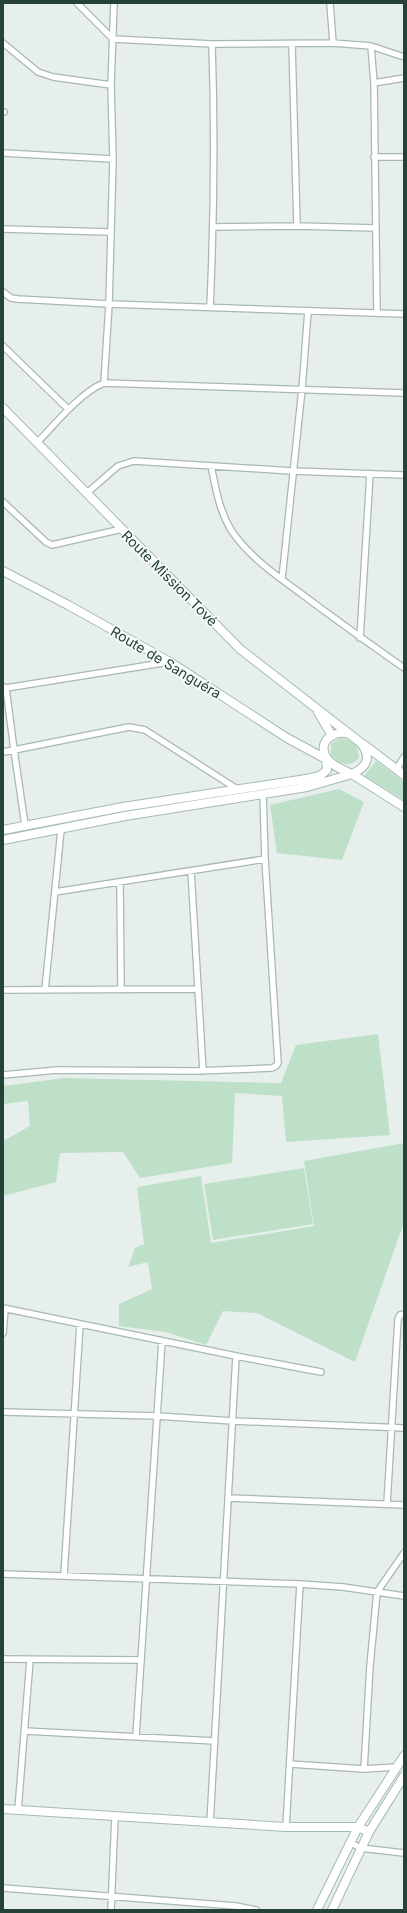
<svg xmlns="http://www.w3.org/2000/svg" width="407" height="1913" font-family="Inter,sans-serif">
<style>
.green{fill:#bfe0c8}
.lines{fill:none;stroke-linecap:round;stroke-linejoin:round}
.street-casing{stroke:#a8b8b2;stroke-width:8}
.secondary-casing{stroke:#a4bbb3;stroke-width:10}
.street{stroke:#fff;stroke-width:5.5}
.secondary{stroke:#fff;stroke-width:8}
.labels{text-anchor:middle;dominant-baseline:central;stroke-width:3.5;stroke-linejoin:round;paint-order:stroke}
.street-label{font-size:14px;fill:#24423a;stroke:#f7fbf9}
</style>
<rect width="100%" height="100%" fill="#e6efeb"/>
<path class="green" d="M340,738l7,1 10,7 2,11c-7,12 -21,7 -28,-2v-11z
M376,761l28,21v18l-40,-24z
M339,789l25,13 -22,58 -65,-7 -7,-48z
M378,1034l12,101 -104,7 -4,-46 -47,-3 -3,70 -92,15 -17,-26 -63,1 -4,29 -53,14v-55l27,-15 -2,-25 -25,3v-18l61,-8 217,5 15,-38z
M404,1143v79l-49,140 -98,-49 -34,-2 -17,34 -40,-13 -47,-6v-22l33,-15 -4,-27 -20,5 7,-19 9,-4 -7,-57 64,-11 10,67 103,-17 -10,-65z
M304,1168l9,56 -100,16 -9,-56z"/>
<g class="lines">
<g class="street-casing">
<path id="street" d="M77,3l36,36 99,5 121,-1 38,3 33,11
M330,3l3,40
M3,43l35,29 15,5 58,8
M292,44l5,182
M371,46l3,37 3,229
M374,83l30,-5
M3,112h1
M3,153l110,6
M374,157h30
M213,227l84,-1 79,2
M3,229l107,3
M3,292l8,6 7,1 91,5 295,10
M210,307c4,-88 5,-176 2,-263
M3,346l65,63
M104,383l5,-79 4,-145 -2,-74 3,-82
M37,443c17,-18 44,-51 67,-60l300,10
M211,466c5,23 8,44 20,64 18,27 46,46 72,65 33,25 67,49 101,73
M87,493l31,-27 16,-5 158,10 112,4
M3,502l43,40 6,3 70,-16
M282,579l20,-190 6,-78
M360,638l10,-164
M4,687l2,1 163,-26
M6,688l8,62 115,-23 16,3 92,59
M3,752l11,-2 11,75
M396,770l8,-13
M191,871l12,200
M120,882l1,107
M55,892l210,-33
M3,990l194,-1
M45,990l16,-160
M3,1075l54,-5 139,1 76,-3 4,-2 2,-3 -13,-204 -2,-65
M3,1308l233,48 -26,467
M3,1333l2,-24
M236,1356l85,16
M3,1412l154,4 76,5 171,7
M229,1498l175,7
M387,1504l11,-185 2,-4 4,-1
M3,1574l297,10 43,3 61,9
M64,1575l16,-251
M3,1659l137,1
M25,1731l190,10
M136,1736l26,-395
M290,1764l74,5 32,-2
M364,1769l6,-103 7,-74 27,-39
M18,1810l12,-150
M286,1827l14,-243
M350,1842l10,6 44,5
M3,1888l233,18 20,4
M111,1910l4,-94"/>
</g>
<g class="secondary-casing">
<path id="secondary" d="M3,408l237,241 121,94c11,15 6,24 -9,31 -9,-4 -22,-9 -26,-17 -9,-16 9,-28 24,-23
M3,571l65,34 102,57 117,76 39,21
M318,712l14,24h-2
M363,744l41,31
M352,774l52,33
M3,830l120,-23 183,-28 14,-3 7,-6 -1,-12
M3,840l122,-24 182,-29 45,-13
M3,1809l283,18h72l11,5
M317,1910l41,-83 46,-71
M332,1910l37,-78 35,-56"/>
</g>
<use href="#street" class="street"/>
<use href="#secondary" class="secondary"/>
</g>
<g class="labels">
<g class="street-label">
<text transform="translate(170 578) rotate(45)">Route Mission Tové</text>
<text transform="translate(166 662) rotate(31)">Route de Sanguéra</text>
</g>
</g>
<rect width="407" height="1913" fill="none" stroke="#24423a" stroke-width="8"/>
</svg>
